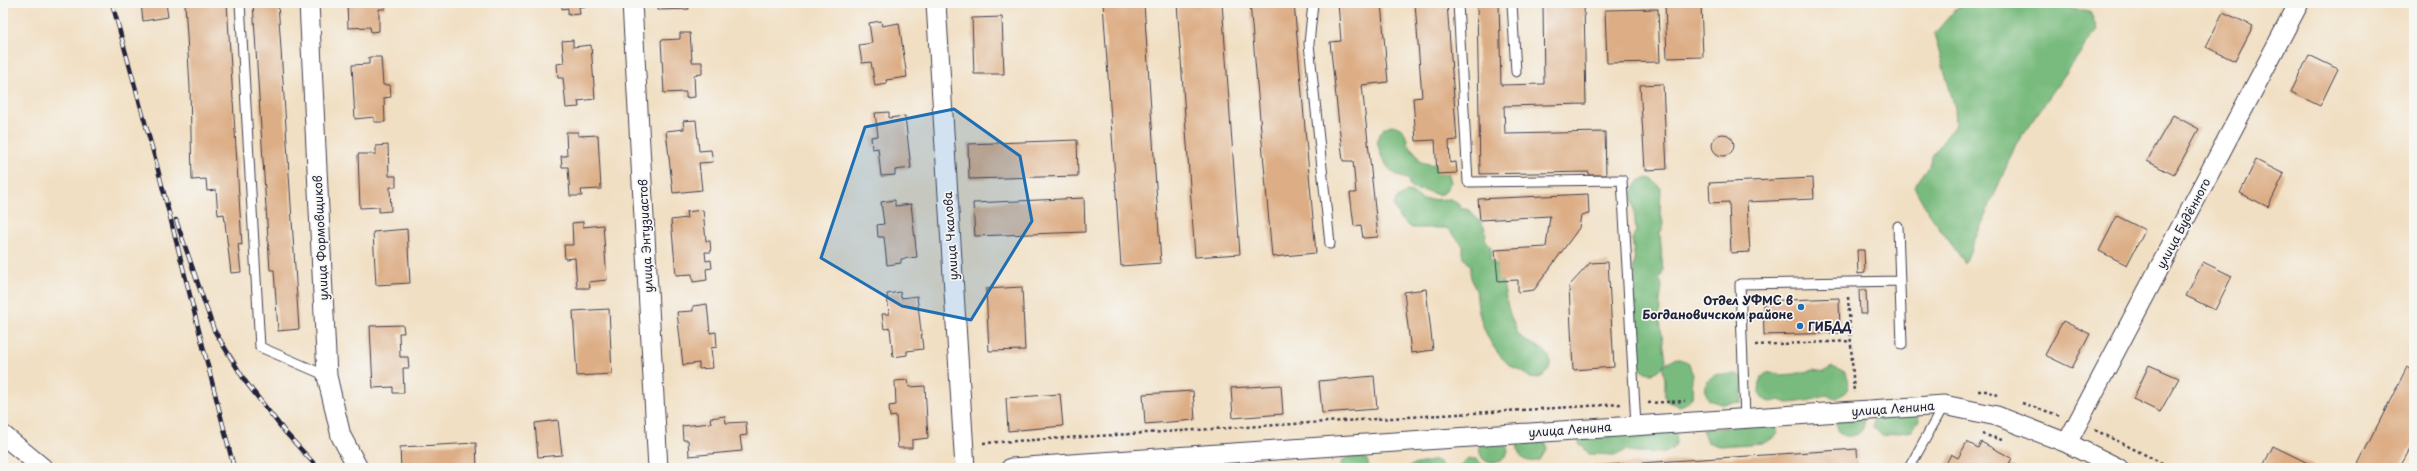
<svg xmlns="http://www.w3.org/2000/svg" width="2417" height="471" font-family="'Playpen Sans',sans-serif">
<style>
.forest{fill:#79bb7e;stroke:#4e6e5c}
.building{fill:#ddae86}
.lines{fill:none;stroke-linecap:round;stroke-linejoin:round}
.lane-casing{stroke:#413e4f;stroke-width:11}
.street-casing{stroke:#413e4f;stroke-width:21}
.path{stroke:#413e4f;stroke-width:2.5;stroke-dasharray:3 3;stroke-linecap:butt}
.lane{stroke:#fff;stroke-width:9}
.street{stroke:#fff;stroke-width:19}
.rail-casing{stroke:#22223b;stroke-width:4.5}
.rail{stroke:#f6f6f2;stroke-width:3;stroke-dasharray:9;stroke-linecap:butt}
.marked{fill:#1f6fb2;fill-opacity:0.2;stroke:#1f6fb2;stroke-width:3;stroke-linejoin:round}
.poi-dot{fill:#1f6fb2;stroke:#f6f6f2;stroke-width:1.5}
.labels{text-anchor:middle;dominant-baseline:central;stroke-width:3.5;stroke-linejoin:round;paint-order:stroke}
.street-label{font-size:12px;fill:#22223b;stroke:#f6f6f2}
.poi-label{font-size:12px;font-weight:bold;fill:#22223b;stroke:#f6f6f2;text-anchor:end}
</style>
<rect width="100%" height="100%" fill="#f6f6f2"/>
<filter id="ink" filterUnits="userSpaceOnUse"><feTurbulence type="fractalNoise" baseFrequency=".025" numOctaves="2"/><feDisplacementMap in="SourceGraphic" scale="8" xChannelSelector="R" yChannelSelector="G"/><feConvolveMatrix kernelMatrix="1 2 1 2 8 2 1 2 1" color-interpolation-filters="sRGB"/></filter>
<filter id="wash" filterUnits="userSpaceOnUse"><feTurbulence type="fractalNoise" baseFrequency=".012" numOctaves="4" result="noise"/><feDisplacementMap in="SourceGraphic" scale="16" xChannelSelector="R" yChannelSelector="G"/><feGaussianBlur stdDeviation="0.9" result="paint"/><feColorMatrix in="noise" values="0 0 0 0 0 0 0 0 0 0 0 0 0 0 0 0 0 1.4 0 .05"/><feComposite in="paint" operator="in"/></filter>
<g filter="url(#wash)">
<rect width="100%" height="100%" fill="#f1dfc3"/>
<path class="forest" d="M1965,3h92l1,3 32,5 7,18 -81,115 -51,119 -37,-51 -14,-25 17,-24 1,-7 24,-32 -1,-16 -21,-74 21,-24z
M1391,125c10,1 17,8 16,19l9,9 4,9 21,4 6,3 4,13 -7,11c-8,3 -10,0 -18,-2 -9,-1 -17,0 -18,-12 -20,-3 -29,-23 -31,-40l7,-11z
M1645,178l7,1 9,9 -1,26 4,11 -4,8 3,38 -4,8c4,5 3,9 2,15 -4,22 2,45 5,66 -6,16 -21,17 -30,4 -2,-17 -10,-73 0,-86l-3,-11 2,-6 -3,-22 4,-8 -4,-39 7,-11z
M1407,192l7,1 8,7 30,-1 9,8 10,4c6,9 18,15 14,28l6,8 -1,12c15,9 14,46 23,62 3,5 3,12 8,16 7,8 23,9 28,20 5,12 -7,24 -18,21 -3,-1 -5,-4 -8,-6 -5,-3 -13,-5 -17,-10 -17,-16 -28,-43 -29,-65 0,-12 -10,-19 -6,-31l-8,-9v-11l-16,-18h-36l-12,-10 -5,-12 2,-7z
M1676,358l12,4 5,13c-5,13 8,24 -13,31l-12,-4c-5,-8 -3,-10 -3,-19 1,-11 -10,-17 11,-25z
M1832,367l13,5c7,11 4,21 -9,26l-10,-3c-4,4 -32,8 -38,8 -3,0 -6,-3 -9,-3 -4,1 -7,3 -12,1 -4,-2 -6,-5 -8,-9l1,-13 5,-5 6,-2 10,3 13,-1 20,-4 10,2z
M1718,374l20,1 6,3 -3,24 -19,2 -13,-4c-7,-12 -3,-22 9,-26z
M1874,413l44,1 1,6 -7,11 -30,5 -9,-9z
M1864,416c2,14 -5,21 -19,20l-6,-4 -4,-12z
M1778,422l-2,14 -11,7 -46,3 -12,-4 -5,-12z
M1673,428c7,11 4,21 -9,25 -9,-1 -33,0 -38,-3l-9,5 -28,-1 -10,-10v-6z
M1543,436l4,13 -7,11c-15,5 -26,-5 -21,-21z
M1504,439l4,12c-7,20 -35,13 -27,-9z
M1353,454l13,4 4,10h-30l2,-7z
M1470,459h7l9,9h-28l6,-7z
M1431,461h7l7,7h-38c7,-5 16,-4 24,-7z"/>
<g id="blocks">
<path class="building" d="M141,3h25l2,14 -25,4z
M185,3h42l15,242 -4,-1 3,28 -10,1 -7,-59 -6,1 -2,-25 -9,1 -1,-12 -14,1 -2,-93z
M253,3h25l21,326 -21,2 -4,-61h-4z
M347,3h38v6h-6v22l-8,1 -1,-5 -22,1z
M562,3h27l1,3 -11,1 1,7 -12,1v-7l-6,1z
M658,3h30l1,6 -31,1z
M1103,3h41l17,260 -40,3z
M1177,3h45l18,251 -45,3z
M1250,3h44l22,250 -44,4z
M1338,3h43l7,79 -26,3 16,152 -15,1 -2,-13 -7,1 -4,-33h6l-3,-32h-10l-13,-119 11,-1z
M1415,3h32l10,137 -8,1 1,22 6,-1 1,11 -20,1 -2,-34 -19,1 -3,-43 9,-1z
M1477,3h22l2,82 43,-1 -1,-81h41l2,101 -82,2 1,28 100,-2 1,43h-17v-3l-109,2z
M1665,3h36l2,54 -36,1z
M1658,9l2,53 -53,1 -2,-53z
M2223,12l30,14 -18,35 -29,-14z
M1002,17l2,57h-30l-2,-56z
M881,21l1,5 17,-3 8,54 -21,3 1,4 -12,2 -4,-24 -9,1 -3,-18 13,-2 -3,-20z
M680,33h10l2,29h10v12l-8,1 1,22 -9,1v-6l-22,1 -3,-53 19,-1z
M573,40v7l18,-2 4,54 -17,2 1,6 -13,1 -3,-30h-5l-1,-14 7,-1 -2,-22z
M2309,55l29,14 -18,37 -29,-14z
M369,57h12l2,28h7l1,12 -7,1 1,24h-11v-5l-19,2 -3,-54 17,-1z
M1663,84l4,85 -22,1 -5,-85z
M889,112v6l16,-2 6,52 -16,2v5l-14,1 -3,-28 -6,1 -1,-12 7,-1 -3,-23z
M2173,115l26,14 -25,46 -27,-14z
M696,120l3,31 12,-1 2,12 -14,1 3,27 -29,3 -7,-62 18,-2 -1,-8z
M566,132h12v4l20,-1 3,54 -20,1 1,6h-12l-2,-29h-6l-1,-11h6z
M1712 145a11 11 0 1 1 22 0a11 11 0 1 1-22 0Z
M1077,140l1,36 -109,3 -1,-35z
M388,145l1,31h7v11h-6l1,24 -12,1v-5l-19,1 -2,-54h18v-8z
M2256,160l28,14 -16,33 -28,-14z
M1813,178l1,21 -67,3 3,50 -19,1 -2,-51 -19,1 -1,-20z
M1588,194l1,20 -8,1 -2,13 -45,62 -16,2v-12l-20,1 -3,-31 51,-3 4,-31 -70,4 -2,-21z
M1084,198l1,34 -110,4 -2,-33z
M895,200v6l16,-2 6,53 -16,2v4l-14,2 -3,-28h-6l-1,-12 7,-1 -3,-22z
M703,210l3,31h4l1,11h-6l1,9 5,-1 1,8 -6,1 1,11 -14,2 -1,-8 -16,1 -5,-55 16,-2 -1,-6z
M2117,216l28,14 -18,35 -28,-14z
M583,222v5l20,-2 4,55 -18,2 1,6h-13l-2,-30 -10,1 -1,-14h9l-1,-22z
M407,229l3,54 -34,2 -3,-53z
M1857,250h7l1,23 -7,1z
M1608,262l6,105 -41,3 -4,-84 21,-23z
M2203,262l29,14 -17,34 -29,-14z
M1022,287l3,63 -36,1 -3,-62z
M1426,289l7,61 -22,3 -7,-61z
M1859,290h7l1,24h-7z
M900,292l1,6 16,-2 6,53 -16,2v4l-14,2 -3,-29 -6,1 -2,-15h7l-2,-20z
M1839,298l1,35 -76,2 -1,-34z
M707,304l3,29 6,-1 1,15 -6,1 2,20 -14,1v-6l-16,2 -6,-53 16,-1v-5z
M609,309l3,65 -35,2 -4,-65z
M2063,321l27,13 -18,34 -27,-13z
M403,325l1,8h-5l1,24h8l1,11h-6l1,25h-11v-6l-20,1 -3,-62z
M2149,365l30,13 -19,34 -27,-13z
M2407,367l7,4v71l-14,25 2,1h-46z
M1374,376l3,33 -55,4 -3,-32z
M908,380l1,7 16,-1 3,52 -16,2v8h-14l-2,-32 -6,1 -1,-11 7,-1 -1,-24z
M1281,385l2,29 -50,4 -2,-30z
M1193,391l2,29 -50,4 -2,-30z
M1060,394l3,32 -55,5 -2,-33z
M725,416l1,7 20,-1 1,13 -7,1 2,15 -53,5 -1,-16h-5l-1,-14 29,-3 -1,-5z
M558,420l4,35 -24,2 -3,-34z
M1967,442l11,6 3,-6 31,16 -3,6 9,4h-74l7,-14 7,4z
M476,443l1,25h-76l-1,-21z
M2273,446l45,22h-56z
M1857,449l1,19h-264v-2z"/>
</g>
</g>
<g filter="url(#ink)">
<use href="#blocks" fill-opacity="0" stroke="#413e4f" stroke-width="1"/>
<g class="lines">
<g class="lane-casing">
<path id="lane" d="M240,3l20,344 67,29
M1313,3l-4,41 21,200
M1458,3l10,179 154,-2 14,245
M1512,3l4,69
M1898,226l4,119
M1745,418l-5,-134 160,-3
M1909,468l35,-63"/>
</g>
<g class="street-casing">
<path id="street" d="M309,3l18,373 14,60 17,32
M632,3l26,465
M936,3l29,465
M3,435l40,33
M2067,443l232,-440
M1011,468l933,-63 53,11 70,27 51,25"/>
</g>
<path class="path" d="M1848,297l6,96
M1755,345l96,-4
M1978,391h9l11,4
M1648,403l37,-2
M2022,403l39,13
M2095,430l77,38
M1982,434l20,6
M983,443l638,-39"/>
<use href="#lane" class="lane"/>
<use href="#street" class="street"/>
<g class="rail-casing">
<path id="rail" d="M112,3l44,159 78,306
M176,220l38,110 31,51 40,51 33,36"/>
</g>
<use href="#rail" class="rail"/>
</g>
</g>
<path class="marked" d="M954,109l66,47 12,65 -61,99 -69,-14 -81,-48 44,-131z"/>
<g class="poi-dot">
<circle cx="1801" cy="307" r="4"/>
<circle cx="1800" cy="326" r="4"/>
</g>
<g class="labels">
<g class="street-label">
<text transform="translate(2183 223) rotate(-62)">улица Будённого</text>
<text transform="translate(645 236) rotate(-93)">улица Энтузиастов</text>
<text transform="translate(950 236) rotate(-94)">улица Чкалова</text>
<text transform="translate(320 238) rotate(-93)">улица Формовщиков</text>
<text transform="translate(1893 408) rotate(-4)">улица Ленина</text>
<text transform="translate(1570 429) rotate(-4)">улица Ленина</text>
</g>
<g class="poi-label">
<text x="1793" y="300">Отдел УФМС в<tspan x="1793" dy="14">Богдановичском районе</tspan></text>
<text x="1808" y="326" text-anchor="start">ГИБДД</text>
</g>
</g>
<rect width="2417" height="471" fill="none" stroke="#f6f6f2" stroke-width="16"/>
</svg>
